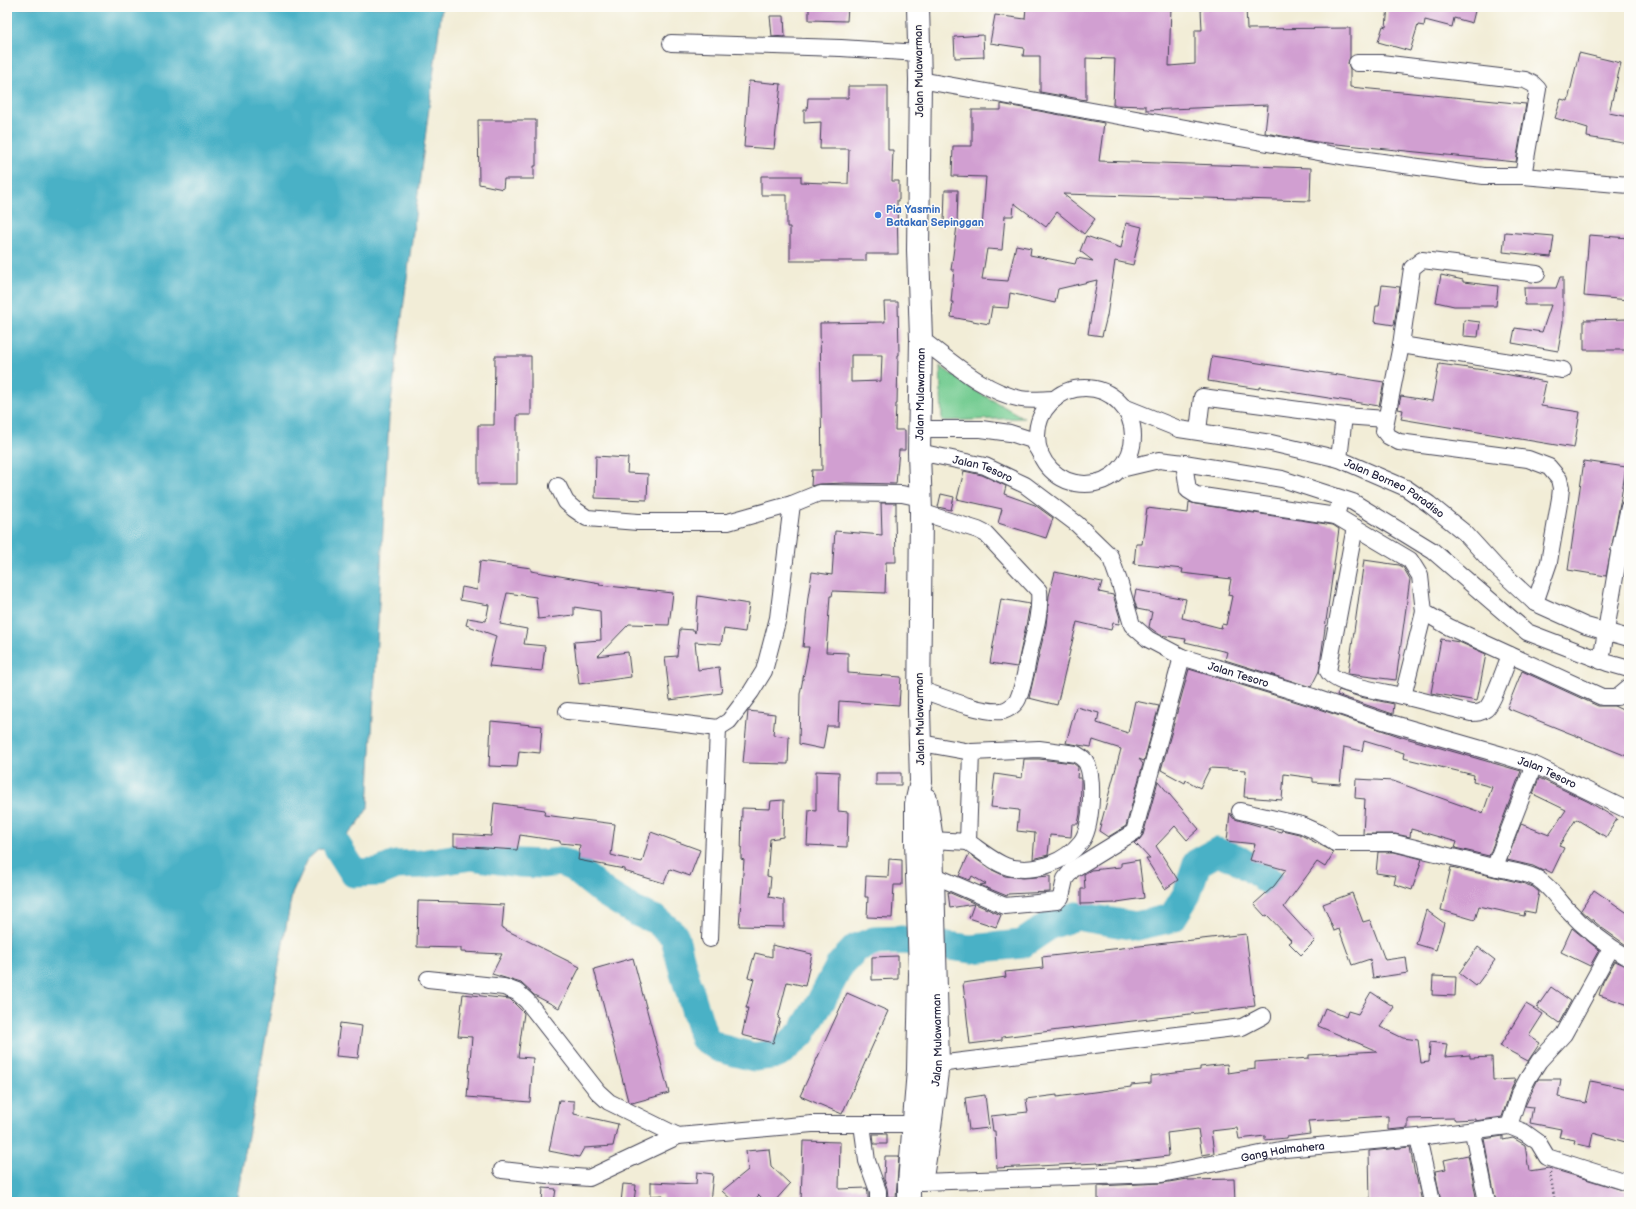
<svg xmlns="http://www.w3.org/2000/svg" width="1636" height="1209" font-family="'Balsamiq Sans',sans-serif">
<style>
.green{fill:#74cc92;stroke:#4b7766}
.water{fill:#48b1c6;stroke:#356a80}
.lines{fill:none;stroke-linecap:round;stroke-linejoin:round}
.river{stroke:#48b1c6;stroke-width:29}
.building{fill:#d19fd1;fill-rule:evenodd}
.minor-casing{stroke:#414052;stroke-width:18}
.highway-casing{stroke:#414052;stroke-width:24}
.path{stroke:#414052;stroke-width:2.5;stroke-dasharray:1 3;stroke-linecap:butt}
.minor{stroke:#fff;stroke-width:16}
.highway{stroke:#fff;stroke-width:22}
.shop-dot{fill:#3f7fe0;stroke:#fdfcf7;stroke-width:1.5}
.labels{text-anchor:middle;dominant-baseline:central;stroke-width:3;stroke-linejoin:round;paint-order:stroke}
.street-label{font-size:11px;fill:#22223b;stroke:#fdfcf7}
.shop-label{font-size:11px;font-weight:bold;fill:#366cbe;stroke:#fdfcf7;text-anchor:start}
</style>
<rect width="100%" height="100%" fill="#fdfcf7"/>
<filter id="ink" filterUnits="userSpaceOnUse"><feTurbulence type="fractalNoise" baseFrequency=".025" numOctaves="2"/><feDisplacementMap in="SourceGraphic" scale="8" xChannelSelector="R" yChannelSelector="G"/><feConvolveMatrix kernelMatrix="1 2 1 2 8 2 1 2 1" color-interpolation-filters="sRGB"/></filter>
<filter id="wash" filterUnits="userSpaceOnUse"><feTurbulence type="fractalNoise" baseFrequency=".012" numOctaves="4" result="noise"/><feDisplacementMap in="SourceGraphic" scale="16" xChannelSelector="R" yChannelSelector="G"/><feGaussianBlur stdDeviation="0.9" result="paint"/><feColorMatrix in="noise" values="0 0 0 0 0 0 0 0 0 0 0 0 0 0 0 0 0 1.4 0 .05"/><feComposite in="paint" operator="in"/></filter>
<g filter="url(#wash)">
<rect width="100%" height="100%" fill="#f2edd7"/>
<path class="green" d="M940,366l31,22 53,30 -82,3z"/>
<path class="water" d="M7,7h435l-53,411 -21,390 -11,17 -20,21 -19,4 -10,9 -16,35 -56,308h-229z"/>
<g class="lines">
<path class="river" d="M337,846l17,27 25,-1 17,-7 25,-1 50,-8 48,7 23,1 19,-2 12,5 32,26 31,19 20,8 18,15 10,38 20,65 15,10 35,9 24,-3 23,-20 19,-31 20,-38 16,-17 18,-7 29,-1 68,9 51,-5 28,-19 26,-9 60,10 36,-8 15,-24 10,-31 20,-11 19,6 35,24"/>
</g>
<g id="blocks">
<path class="building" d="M809,7h39l-1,14 -38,-1z
M1026,7h145l-2,59 26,-2v-34h7l-1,-21 45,-2 1,22 103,-1v29l-2,6 2,6v18l176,17 -10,58 -199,-20 -52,-9 3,-28 -122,5v-4l-33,-1 2,-46 -29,-1v42l-46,-8v-36h-17l1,-8 -34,-5 5,-28 30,4z
M1388,7l41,1 47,-1 -4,16 -18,-5 -2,9 -27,-7 -1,6 -6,-1 -8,26 -32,-9 5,-16 3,1z
M770,16h14l1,21 -13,-1z
M983,35l1,22 -29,1 -1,-21z
M1579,53l42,10 -12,50 20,4v27l-42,-7 1,-9 -33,-10 6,-19 7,2z
M749,81l32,3 -7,65 -30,-2z
M848,86h40v64h5l-1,31h7v19h-2l1,54h-32v7h-76v-34h-3v-32h-26v-19h40v6l47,2 1,-35h-29l1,-27 -17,1v-13h3l1,-12h40z
M1001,104l103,19 -5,38 212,7 -1,33 -247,-7 32,25 -11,15 -27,-22 -11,15 -32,-24 -1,13h-8l-3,34 -15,-1 -5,30 26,2 8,-36 15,3 -1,7 45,9 2,-6 16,3 -13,-10 6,-15 35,12 5,-25 16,4 -9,38 -18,-4 -8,55 -5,20 -14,-2 9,-54 -39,9 -3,14 -45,-10 -2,15 -16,-1 -3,17 -38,-7 2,-15h-2l3,-32h-3l6,-44 25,2 4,-51 -34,-1 1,-30h19v-36h29z
M478,120h58v46h-2v13h-30l-1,10 -24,-5z
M945,190h13l-1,34 -13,-1z
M1505,232l49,4 -3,21 -48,-5z
M1589,235l40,3v62l-45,-4z
M1441,275l22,5v2l35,4 -2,20h-42l-18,-4z
M1560,277h3v45l-5,29 -46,-8 3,-15 27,4 9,-27h-26l-1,-17h32z
M1382,285l18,2 -6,38 -20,-3 2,-16h3z
M884,302h14l1,53h-1l-1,49h-1l-1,26h10v20h-6l-3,34 -50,-1 -27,1 -8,2 1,-16h10l-2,-147 65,-1zM851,355h31l-1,26 -30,1z
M1629,319l-1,31h-44v-30z
M1464,320l16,2 -2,15 -15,-1z
M495,356h36v59h-14v69h-39v-59h16z
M1212,356l172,26 -5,24 -120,-19v2l-51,-8z
M1439,364l45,6 62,12 -5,24 39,6 -6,36 -173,-29 2,-9 -5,-1 3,-13 31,5z
M596,456l32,2 -1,15 21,1 -1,26 -52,-2z
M1584,461l42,6 -6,37 -14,72 -38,-6z
M964,471l18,4 24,11 -2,8 31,11 18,13 -7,20 -48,-15 4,-14 -45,-10z
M941,494l13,3 -3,13 -13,-3z
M1189,502l6,2 138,21 6,4 -20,142 -8,16 -86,-27 2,-8 -42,-10 1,-3 -26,-4 -11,-8 3,-15 -15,-3 -3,-10 2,-9 50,9 -4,19 39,10 1,-4 4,1 6,-29 -4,-1 3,-16 -49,-6 1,-4 -49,-5 2,-20h6l5,-36 41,5z
M881,503h15v11h-1l1,48h-10l-1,31 -52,-2 -1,5h-2l-4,56 22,1v20l53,4 -2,28 -60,-4 -1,25h-11l-4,23 -24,-5 1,-50 9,-47h-6l5,-50 4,-25 20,3 3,-44 47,4z
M1364,560l35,5 4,2 7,12 -14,101 -48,-6z
M480,561l51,7v3l69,12 -1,2 74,8 -4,32 -40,-1 -31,32 30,-4 3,25 -52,7 -5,-42 27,-2 -1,-29 -26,-4v8l-36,4 -2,-22 -29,-4 -7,31 27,5 -3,15 21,2 -3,25 -53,-5 7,-30 -30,-11 2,-7 18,3 3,-16 -29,-5 2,-13 15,3z
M1055,572l47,10 -3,10 14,3 7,23 -1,6 -6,-1 -2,7 -34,-8 -20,83 -28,-7 17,-73 3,-29z
M698,596l51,8 -4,28 -21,-3 -3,15 -26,-2 3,28 21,-3 3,26 -52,7 -5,-43 12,-1 3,-27 14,1 1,3z
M1001,599l29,5 -3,17 -10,46 -27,-4z
M1441,639l18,3 27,12 -9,47 -46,-8z
M1189,669l121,37 92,31 119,34 -32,85 -34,-8 2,-6 -46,-13 -1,8 -15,-3h-32l2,-35 -10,-1 1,-19 37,2 90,32 9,-26 -19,-5 1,-7 -71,-17 1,-5 -40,-12 -2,10 -18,-4 -4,37 -27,-2v-4l-29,-4 -2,26 -38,-3 2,-27 -36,-2 -10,20 -14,-8 -1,3 -24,-13z
M1522,671l76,35h16l15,7v44l-122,-49z
M1339,690l21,7 34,7 -1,10 -56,-19z
M1135,701l24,5 -15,55 -5,-2 4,5 -17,62 -18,11 -9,-6 22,-82 -28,-9 -2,7 -25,-4 10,-36 23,6 -2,10 31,10z
M748,711l27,3 -2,21 16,2 -1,27 -45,-1z
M491,721l51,5 -2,27 -21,-2 -2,16 -28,-1z
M1024,759h15l34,4 5,4 -1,11h4v4l-1,32 -2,10h-6l-1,13 -21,-2 -2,20 -15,4 2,-26 -18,-2 2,-21 -28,-3 4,-33 27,4z
M816,771l23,1 -1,39 10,1 -1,35 -40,-2 2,-35 7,1z
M876,773h25v12h-25z
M1539,778l50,24 28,17 -11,18 -30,-18 -17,27 5,2 -12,25 -8,-4 -1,2 -10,-5 -26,-6 14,-36 28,11 17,-25 -33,-16z
M1158,781l41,48 -12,11 -12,-14 -19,20 22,34 -13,9 -19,-30h4l-13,-14 1,2 -4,-4 5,-3 4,-5z
M784,800l-1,37 -13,2 -3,37 4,1 -2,20 15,3v27l-45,-1 5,-66 -3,-1 1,-51 28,1 1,-8z
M494,803l51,7 -1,5 71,9 -4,31 16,4 15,3 9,-30 49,18 -10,26 -20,-7 -6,14 -40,-12v-2l-46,-9 2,-15 -20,-2v-2l-40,-6 -3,15 -63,-4v-12l37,2z
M1230,813l3,5 5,2 43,12 1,-2 17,4 35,18 -9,15 -8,-5 -33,45 31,34 -14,14 -12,-12 3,-2 -25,-26 -2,1 -11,-12 20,-18 12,-16 -36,-10 5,-16 -28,-3z
M1378,852h16l28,7 -10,31 -18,-6 2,-8 -20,-3z
M969,854l21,15 15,7 18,2 27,-2v16l-42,2 -1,2 -27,-11 6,-1 -14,-8 -2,4 -11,-4z
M889,859l13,1v25h-8l-2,33 -25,-1 1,-20h-3l1,-21 22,1z
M1139,860l5,38 -27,4v1l-36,1v-15h4l-1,-15 7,-4 30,-3v-4z
M1451,867l71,16 11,4 6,5 -4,21 -10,-2 -1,5 -45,-10 -4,14 -34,-10z
M1594,890l35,24v33l-27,-19 -21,-18z
M948,892l53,23 -5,12 -27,-9 5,-14 -24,4z
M1352,893l11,29 7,-2 15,40 21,-3 2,16 -35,5 -3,-19 -18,6 -13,-36 -5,2 -11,-27z
M418,901l40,1v1l46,2 -2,23 78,39 -21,41 -25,-13 -13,-12 -29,-9 10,-20 -41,-2v-4l-44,-1z
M1426,910l18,13 -8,27 -20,-6z
M1572,928l27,22 -9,16 -29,-14z
M1246,934l9,72 -253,31v3l-32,4 -7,-61 43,-6 -1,-5 38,-4 -1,-11z
M772,945l40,9 -7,32 -18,-4 -9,36 2,1 -7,24 -31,-8 6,-27h-2l8,-29 -6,-2 7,-24 17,4z
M1478,947l17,13 -19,26 -17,-13z
M898,956v23l-26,1v-23z
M633,958l36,135 -37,10 -4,-2 -34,-132z
M1615,961l14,6v38l-30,-10 4,-13z
M1433,976l23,1 -1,19 -23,-1z
M1551,987l20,14 -12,22 -22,-16z
M1371,992l23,15 -14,20 23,11 15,2 3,23 8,-1 1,-20 17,2 -2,13 25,-2v3l22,-1 1,23 23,-1 -6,13 -8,25 -27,4v-2l-20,1 -1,-2 -46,1v9l-20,2v-14l-80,5 2,13 -23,3v1l-22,2v-4l-26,3 -2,-11 -26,3 3,22 -12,2 -4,-26 -31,4 2,23 -71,8v-1l-101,5 -2,-37h-2l-2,-15 37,-4 -2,-13 31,-4v2l74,-10v-2l20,-2v-7l49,-6v-3l27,-3 1,9 27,-4v-7l54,-4v-3l68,-4 -59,-25 7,-18 21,9 2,-6 10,3z
M847,993l41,18 -46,103 -42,-18z
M463,994l47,5 14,14 -6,44 15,1 -3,44 -63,-5 5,-60 -14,-1z
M1526,1004l17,10 -14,22 11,7 -12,18 -28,-15z
M340,1023l22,3 -4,32 -22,-2z
M1538,1079h23l-3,18 28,6 5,-22 38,8v54l-36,-10 -3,14 -16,-4 1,-3 -16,-3 2,-8 -31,-6 3,-16 -8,-1z
M985,1095l4,33 -20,2 -4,-32z
M559,1100l15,1v13l44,10 -5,22 -29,2 -5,9 -30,-6z
M873,1134h14v10h-13z
M1503,1136v4l10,-2 12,7 4,26 20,-3 80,24v10h-133l-12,-63z
M803,1141l37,1 -1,47 28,-1 1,5v9h-67z
M1410,1147l5,28h1l6,27h-52l-1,-51z
M769,1149l2,17 19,18 -16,18h-8l-7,-7 -7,7h-18l-12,-11 26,-21 -2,-19z
M1468,1155l9,47h-36l-6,-31 11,-2 -2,-9z
M885,1156h14l-3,41h-8l-1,-9 -3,-9z
M697,1172l16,2 -3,28h-48l1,-7 -12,1v-14l45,2z
M1188,1179v1l46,-1 1,23h-137v-16l64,-3z
M623,1184l13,1 -2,17h-13z
M543,1188l13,1 -2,13h-12z"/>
</g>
</g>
<g filter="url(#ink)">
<use href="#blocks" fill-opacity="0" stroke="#414052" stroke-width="1"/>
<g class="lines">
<g class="minor-casing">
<g id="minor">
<path d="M671,43l170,5 78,5"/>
<path d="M920,80l426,77 138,19h39l15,-87 -5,-5 -8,-4 -144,-17h-24"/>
<path d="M1523,176l106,9"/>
<path d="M1537,274l-115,-14 -10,8 -11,77 162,25"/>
<path d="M921,339c30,22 63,53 100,60 11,2 23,0 34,0"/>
<path d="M1401,345l-17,86 4,5 11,6 129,17 21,8 10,12 2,9 -1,10 -11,64 -14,41"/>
<circle cx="1085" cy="436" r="48"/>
<path id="s1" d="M1124,407l55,22 92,14 68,16 67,29 23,16 36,29 31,34 39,36 51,23 43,12"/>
<path d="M919,429h62l29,4 22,7 8,13"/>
<path d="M1198,431l4,-34 142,19 42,3"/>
<path id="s2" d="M919,452l66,14 40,19 52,39 33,32 10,28 12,41 16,14 34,18 131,40 67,23 122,35 35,11 92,45"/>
<path d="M1339,459l5,-43"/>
<path d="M1184,463l4,27 8,5 140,21 3,-11"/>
<path d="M1121,469l38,-9 25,3 98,16 71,23 80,49 94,81 81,31 21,6"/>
<path d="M558,486l8,16 8,7 13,9 51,4h90l64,-18 27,-11 83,1 19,4"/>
<path d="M1336,516l74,44 10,16 4,36 25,15 153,70h15l12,-10"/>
<path d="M1355,527l-27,144c7,15 58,21 75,25l21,-84"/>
<path d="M1601,661l18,-108 10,-46"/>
<path d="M919,689c21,7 63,25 83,22 6,-1 14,-7 16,-12 6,-14 8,-30 11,-45 5,-20 12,-42 10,-63l-53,-57 -8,-4 -57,-18"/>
<path d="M1403,696l68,17c6,0 10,0 15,-4 8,-8 19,-42 24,-54"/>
<path d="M567,711l36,3 115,14 11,-7 22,-29 13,-21 14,-53 14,-114"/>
<path d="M921,743l50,9 -3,90 -36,-2"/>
<path d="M1534,765l-37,96v7c10,2 34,6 41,11 11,7 19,19 28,29 18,20 40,37 63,50"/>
<path d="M1240,811l62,14 18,8 15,10h60l102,25"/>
<path d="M968,842c12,8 30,24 45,26 25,4 52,-6 68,-26 11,-14 13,-62 6,-78 -2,-5 -6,-7 -11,-10l-37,-5 -68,3"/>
<path d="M933,875l72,31 52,-5 4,-4 4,-18 7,-9 62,-38 48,-175"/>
<path d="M710,939l8,-211"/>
<path d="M428,979l76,8 13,5 10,9 71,91 11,10 69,34 134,-12h102"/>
<path d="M938,1064l304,-37 21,-11"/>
<path d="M862,1124l5,37 11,30v11"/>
<path d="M1509,1126l10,-31 9,-17 11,-17 25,-27 47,-86"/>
<path d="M1473,1132l14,70"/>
<path d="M1418,1137l14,65"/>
<path d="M502,1170l45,5 42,3 89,-42"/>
<path id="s3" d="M921,1182l241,-8 123,-25 133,-12 91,-11 15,6 14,10 9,15 82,26"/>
</g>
</g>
<g class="highway-casing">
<g id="highway">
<path id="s4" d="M923,1171l7,-44 8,-63 -6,-224 -6,-41"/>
<path id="s5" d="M910,1202l-1,-5v-14l9,-113 2,-96 -4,-133v-37l5,-22 -2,-73 2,-197 -2,-60 2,-113 -3,-89 2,-170 -2,-73"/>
</g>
</g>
<path class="path" d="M1550,1173l5,29"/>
<use href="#minor" class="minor"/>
<use href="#highway" class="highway"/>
</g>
</g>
<circle class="shop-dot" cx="878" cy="215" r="4"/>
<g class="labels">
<g class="street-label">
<text transform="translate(919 71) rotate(-91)">Jalan Mulawarman</text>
<text stroke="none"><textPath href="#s5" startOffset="809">Jalan Mulawarman</textPath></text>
<text stroke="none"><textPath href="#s2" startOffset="66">Jalan Tesoro</textPath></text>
<text stroke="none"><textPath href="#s1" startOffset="285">Jalan Borneo Paradiso</textPath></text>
<text stroke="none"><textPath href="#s2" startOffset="414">Jalan Tesoro</textPath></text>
<text transform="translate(920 719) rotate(-91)">Jalan Mulawarman</text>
<text stroke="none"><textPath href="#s2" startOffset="738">Jalan Tesoro</textPath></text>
<text stroke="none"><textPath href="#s4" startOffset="132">Jalan Mulawarman</textPath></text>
<text stroke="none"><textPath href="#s3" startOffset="364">Gang Halmahera</textPath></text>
</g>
<g class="shop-label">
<text x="886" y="209">Pia Yasmin<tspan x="886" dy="13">Batakan Sepinggan</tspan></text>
</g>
</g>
<rect width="1636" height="1209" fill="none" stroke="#fdfcf7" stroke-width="24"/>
</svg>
